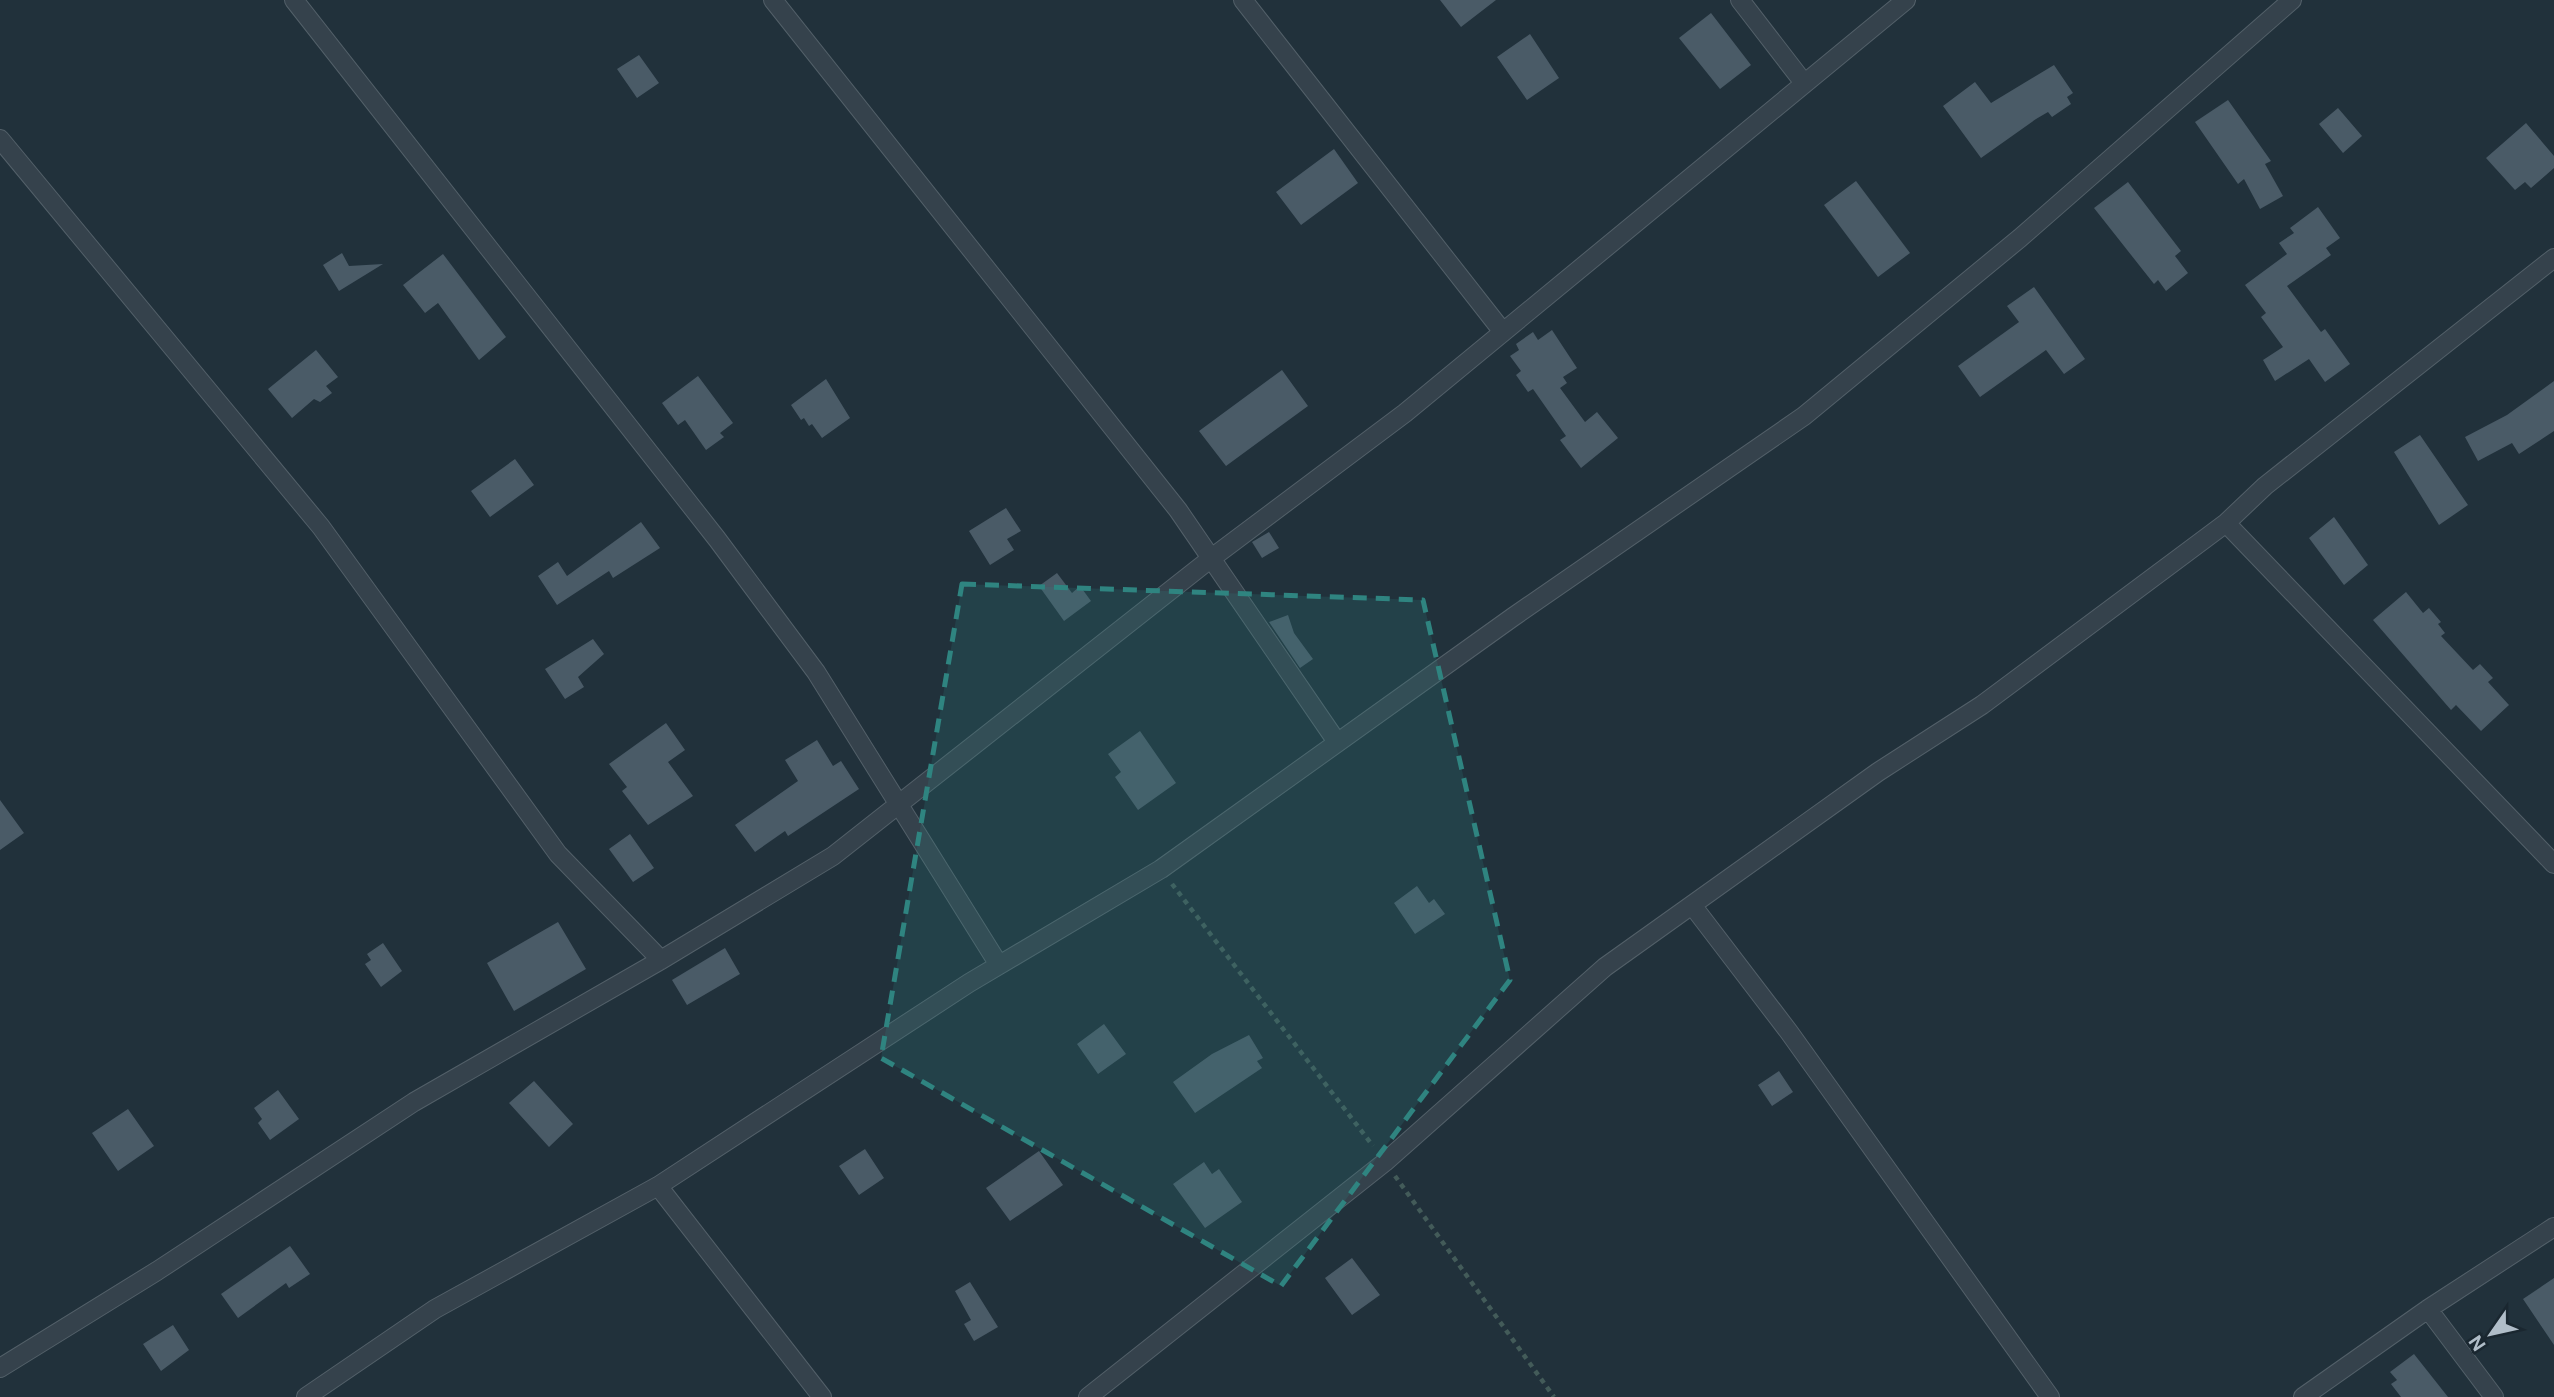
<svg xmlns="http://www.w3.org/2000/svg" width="2554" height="1397" font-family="'DM Sans',sans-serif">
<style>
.building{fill:#4a5b67}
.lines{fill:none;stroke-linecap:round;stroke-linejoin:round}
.minor-casing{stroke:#536069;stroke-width:20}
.path{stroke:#435b59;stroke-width:4.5;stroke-dasharray:5 5;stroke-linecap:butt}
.minor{stroke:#35424c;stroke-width:18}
.marked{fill:#2f8480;fill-opacity:0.2;stroke:#2f8480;stroke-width:5;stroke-dasharray:14 9;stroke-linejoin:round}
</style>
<rect width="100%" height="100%" fill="#21313b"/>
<path class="building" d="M1440,0h56l-35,27z
M1711,13l40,52 -31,24 -41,-51z
M1530,34l29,44 -32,22 -30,-43z
M639,55l20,28 -22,15 -20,-29z
M2054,65l19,28 -6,4 4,7 -19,13 -4,-5 -12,7 -55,39 -38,-52 32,-24 16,21z
M2228,100l43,61 -6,3 18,32 -23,13 -16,-30 -6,5 -43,-62z
M2338,108l24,28 -19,17 -24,-29z
M2526,123l28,33v12l-23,20 -6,-6 -10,8 -29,-32z
M1334,149l24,34 -57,42 -25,-33z
M1856,181l54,72 -32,24 -54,-72z
M2128,182l53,69 -6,5 13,17 -22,18 -8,-11 -4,4 -60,-76z
M2318,207l22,31 -14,10 5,7 -44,31 34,46 4,-3 25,35 -25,18 -16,-23 -34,22 -12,-21 20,-13 -22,-30 5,-4 -21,-28 42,-31 -8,-11 15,-10 -4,-5z
M342,253l7,13 34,-2 -44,27 -16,-26z
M443,254l63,83 -27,23 -41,-57 -13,10 -22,-28z
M2034,287l51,72 -21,15 -18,-24 -66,47 -22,-31 61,-44 -12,-16z
M1552,330l25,38 -14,9 4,6 -7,5 25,34 12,-10 21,26 -37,30 -21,-28 6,-4 -33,-47 -5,3 -12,-17 5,-4 -11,-15 9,-6 -3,-6 17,-12 5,8z
M316,350l22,27 -12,9 6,7 -12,9 -6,-3 -22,19 -24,-29z
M1282,370l26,36 -82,60 -27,-35z
M698,376l35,47 -13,10 4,4 -18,13 -21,-30 -7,5 -16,-22z
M826,379l24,39 -28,20 -10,-14 -3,2 -5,-8 -3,2 -10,-15z
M2554,381v50l-35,23 -7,-11 -34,18 -13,-24 42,-22z
M2420,435l48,70 -29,20 -45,-73z
M515,459l19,26 -44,32 -19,-26z
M1006,508l15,23 -14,8 7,11 -24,15 -21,-34z
M2334,517l34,48 -24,20 -35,-47z
M641,522l19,26 -47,30 -4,-7 -52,34 -19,-29 20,-14 9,14z
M1269,532l10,16 -17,10 -10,-16z
M1057,573l15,20 8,-7 11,15 -27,20 -25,-35z
M2406,592l17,21 6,-5 12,14 -3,2 7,9 -4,3 32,34 7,-6 13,14 -5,4 21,23 -28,26 -25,-26 -5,5 -78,-90z
M1288,615l6,18 19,26 -13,9 -31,-46z
M593,639l11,15 -26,23 6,10 -19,12 -20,-30z
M666,723l19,27 -17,12 25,34 -45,29 -26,-34 5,-4 -18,-23z
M1140,731l36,52 -38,27 -23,-33 6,-5 -13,-18z
M817,740l16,26 8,-5 18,28 -71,47 -3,-5 -30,21 -20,-27 63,-44 -13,-21z
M0,800l24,33 -24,17z
M630,834l24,34 -21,14 -24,-33z
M1417,886l12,17 5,-4 11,15 -30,20 -21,-31z
M558,922l28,47 -72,42 -27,-48z
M383,943l19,28 -21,16 -16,-23 6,-4 -4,-6z
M725,948l15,26 -53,31 -15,-25z
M1104,1024l22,30 -28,20 -21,-30z
M1249,1035l14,23 -6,3 5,7 -67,45 -22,-31 39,-28z
M1779,1071l14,21 -21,14 -14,-21z
M534,1081l39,43 -24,23 -40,-44z
M278,1090l21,29 -29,21 -12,-17 4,-4 -8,-11z
M128,1109l26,37 -36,25 -26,-38z
M865,1149l19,29 -25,17 -20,-29z
M1039,1151l24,34 -53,36 -24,-33z
M1204,1162l8,12 7,-5 23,33 -37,26 -32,-44z
M290,1246l20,28 -21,14 -3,-5 -48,35 -17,-24z
M1352,1258l28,37 -28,20 -27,-37z
M2554,1278v67l-31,-46z
M970,1282l28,45 -24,14 -10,-17 7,-4 -16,-29z
M173,1325l16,25 -28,21 -18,-27z
M2414,1354l34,43h-47l-10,-13 6,-4 -7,-8z"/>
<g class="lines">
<g class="minor-casing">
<path id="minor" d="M294,0l423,539 99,133 183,293
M773,0l405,510 159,232
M1243,0l260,332
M1740,0l64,83
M0,139l321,388 237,327 103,106
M2226,523l328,341
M1692,905l97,127 261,365
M658,1186l164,211
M2428,1309l66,88
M0,1368l157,-97 257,-169 247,-142 172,-104 376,-296 196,-147 501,-413
M306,1397l129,-88 223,-123 311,-203 192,-114 352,-252 291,-201 216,-178 272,-238
M1088,1397l297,-235 220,-195 273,-195 104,-67 244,-182 39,-37 289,-228
M2303,1397l125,-88 126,-82"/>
</g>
<path class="path" d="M1172,884l201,262
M1395,1176l159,221"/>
<use href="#minor" class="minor"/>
</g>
<path class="marked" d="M962,584l461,16 87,380 -229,306 -400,-228z"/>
<g transform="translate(2491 1334) rotate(236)" stroke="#1a2730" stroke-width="5" paint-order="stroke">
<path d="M0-5L12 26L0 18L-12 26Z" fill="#b0bdc8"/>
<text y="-10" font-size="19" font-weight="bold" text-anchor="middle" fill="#b0bdc8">N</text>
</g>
</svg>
